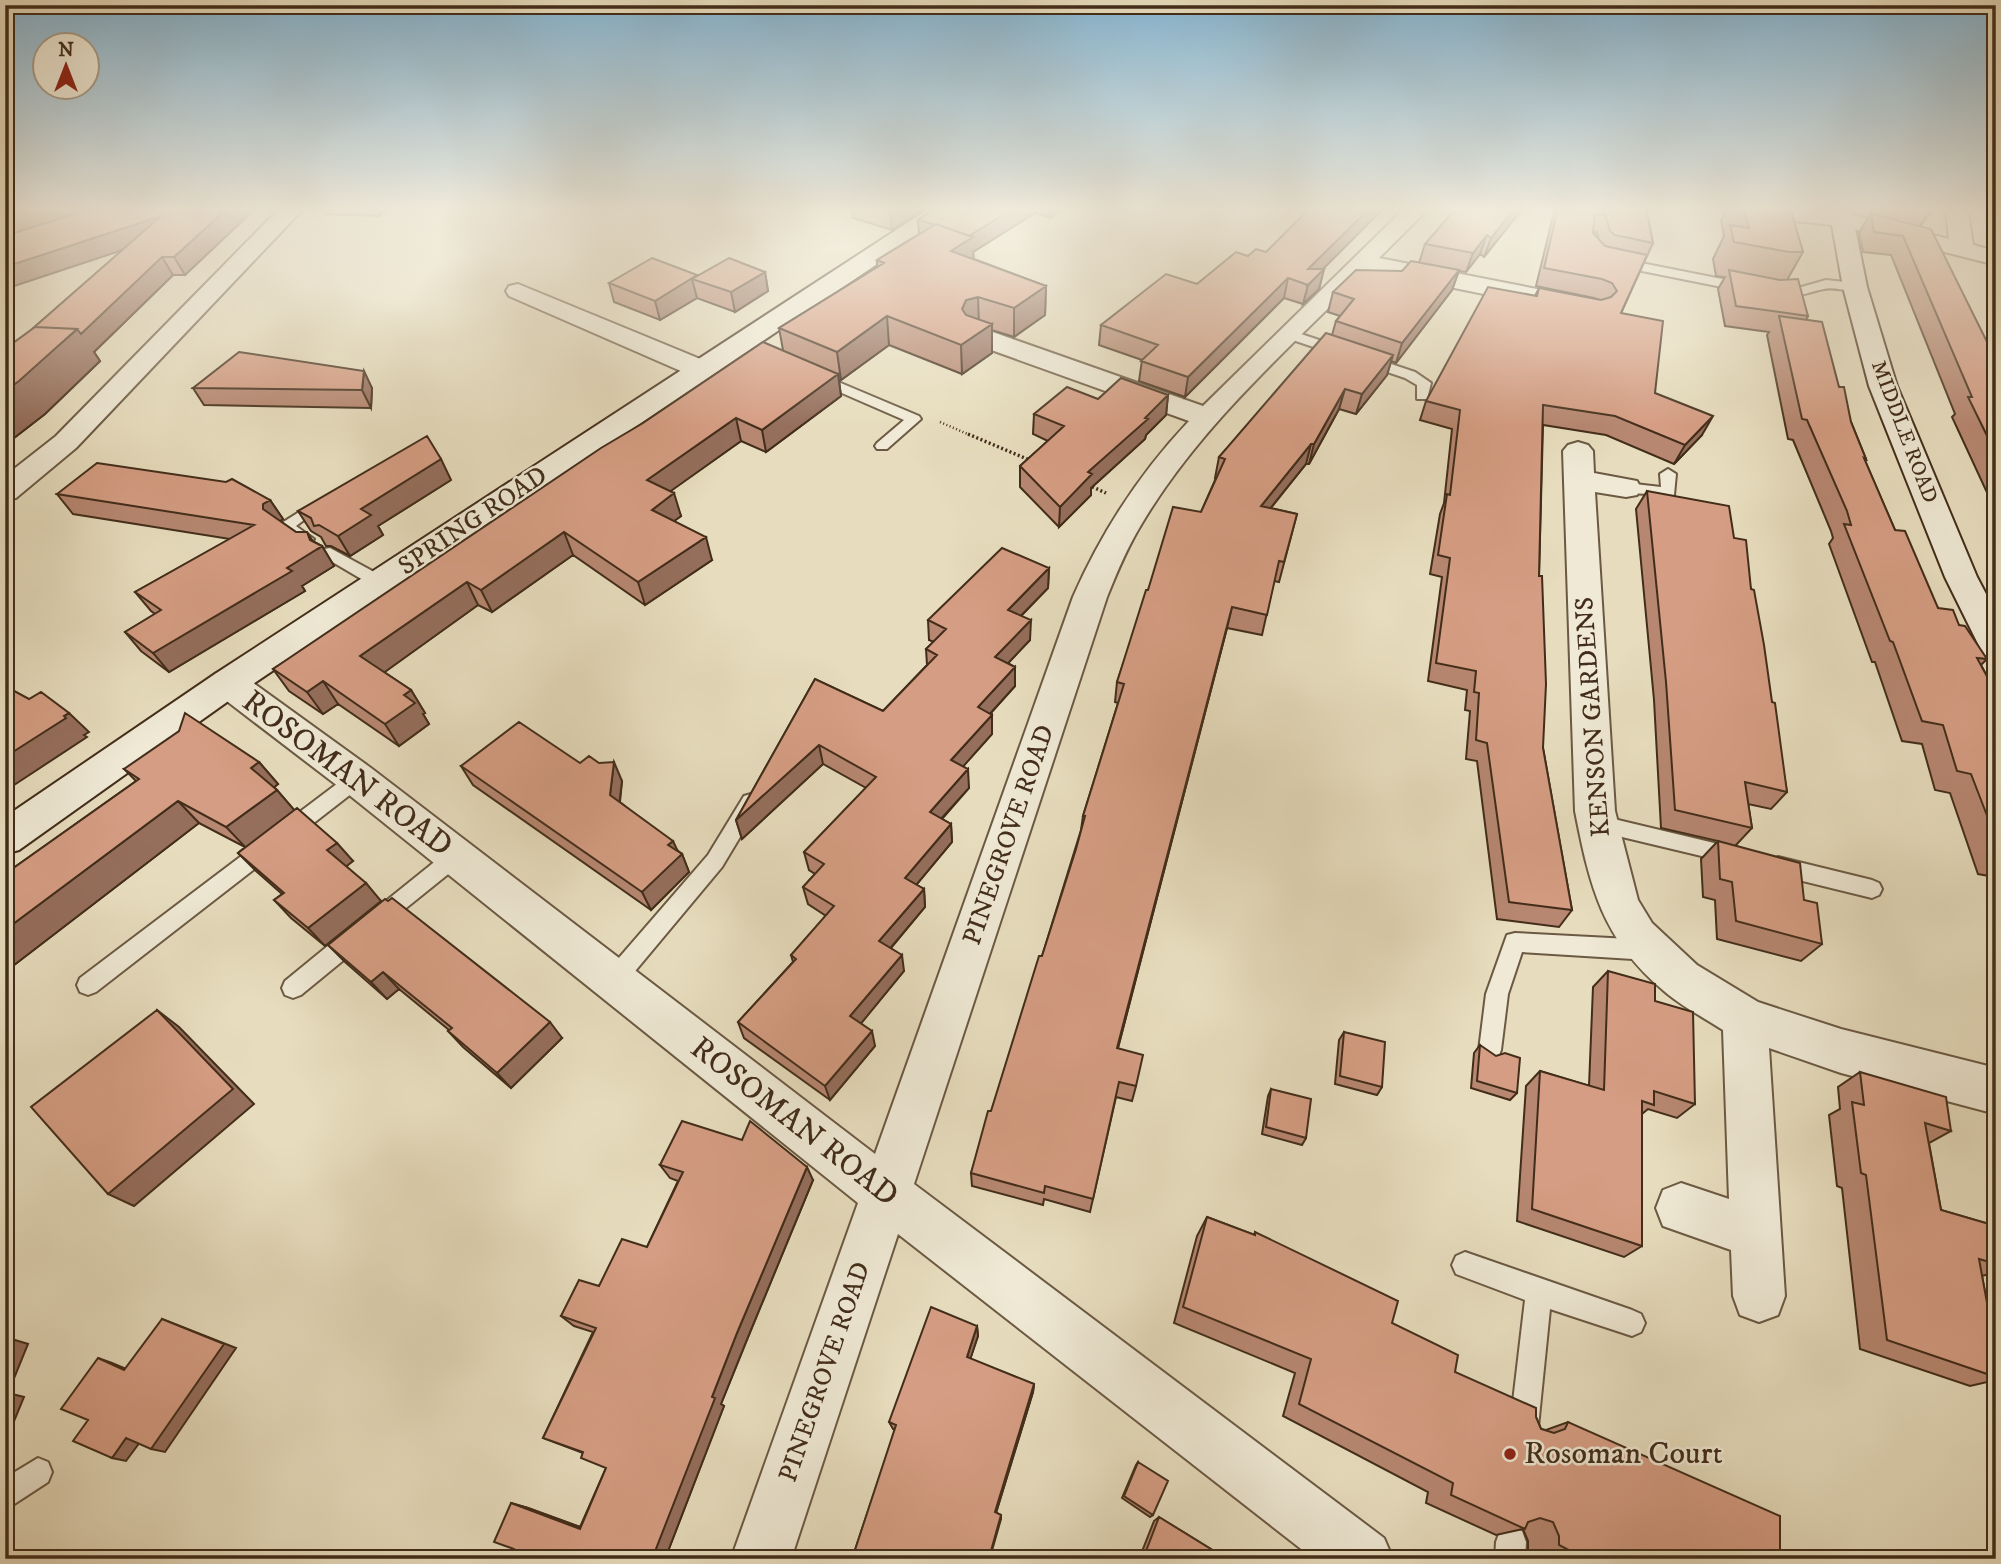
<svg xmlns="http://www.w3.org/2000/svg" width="2001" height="1564" font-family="'IM FELL DW Pica',serif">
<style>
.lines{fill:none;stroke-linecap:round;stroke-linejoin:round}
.lane-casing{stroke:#6b5943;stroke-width:4}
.street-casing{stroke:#6b5943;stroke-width:4}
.secondary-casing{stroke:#422d1a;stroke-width:4}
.path-far1{stroke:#422d1a;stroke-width:2.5;stroke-dasharray:1 2.5;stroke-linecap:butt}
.path{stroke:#422d1a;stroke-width:3.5;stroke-dasharray:2 2.5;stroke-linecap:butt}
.lane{fill:#efe9d5;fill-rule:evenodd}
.street{fill:#efe9d5;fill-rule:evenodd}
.secondary{fill:#efe9d5;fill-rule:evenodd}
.wall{fill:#b78771;stroke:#422d1a;stroke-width:2;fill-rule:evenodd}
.shaded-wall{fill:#956e5c;stroke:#422d1a;stroke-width:2}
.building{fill:#d59d83;stroke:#422d1a;stroke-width:2}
.poi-dot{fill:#8f2418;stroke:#efe9d5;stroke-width:2.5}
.labels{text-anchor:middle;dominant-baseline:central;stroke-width:5;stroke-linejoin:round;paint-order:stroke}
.far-street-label{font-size:21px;fill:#422d1a;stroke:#efe9d5}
.street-label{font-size:26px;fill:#422d1a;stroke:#efe9d5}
.near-street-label{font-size:32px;fill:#422d1a;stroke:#efe9d5}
.near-poi-label{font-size:32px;fill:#422d1a;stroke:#efe9d5;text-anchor:start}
</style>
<rect width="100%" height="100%" fill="#e7ddbe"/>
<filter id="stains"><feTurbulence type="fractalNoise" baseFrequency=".00286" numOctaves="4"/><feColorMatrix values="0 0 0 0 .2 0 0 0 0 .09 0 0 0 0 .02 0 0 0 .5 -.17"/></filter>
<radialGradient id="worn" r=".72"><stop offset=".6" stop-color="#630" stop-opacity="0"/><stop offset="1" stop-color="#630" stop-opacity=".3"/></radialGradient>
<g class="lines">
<g class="lane-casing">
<path id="lane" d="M1616,258l131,26 6,4 -6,4 -135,-27v-6z
M1826,280l29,3 6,4c-10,8 -25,-1 -37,2 -16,3 -39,14 -53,3l6,-4h21z
M1289,330l126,42 16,11 -4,16h-10v-14l-12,-7 -121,-41 -2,-3z
M817,373l102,43 2,3 -34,30h-10l-2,-3 2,-3 27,-23 -92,-40 -2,-3z
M1668,469l8,5 -2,21 -48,-2 -8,-5 8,-5 35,4 -1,-13z
M304,509l8,5 -16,12 18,13 -8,5 -29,-18z
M330,548l57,31 2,4 -2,4h-12l-51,-30 -2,-4 2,-4z
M357,771l7,3 3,5 -3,5 -268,208 -8,3 -8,-3 -3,-7 3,-7 270,-204z
M751,794l7,2 3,6 -39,65 -101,121 -8,3 -8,-3 -3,-7 3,-7 103,-119 36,-59z
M1597,815l138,33 7,2 3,6 -3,6 -7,2 -138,-33 -7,-2 -3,-6 3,-6z
M455,849l7,2 3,6 -3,6 -77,62 -7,3 -7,-3 -4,-6 4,-6 77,-62z
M1778,857l94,23 7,3 3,6 -3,6 -7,3 -94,-23 -7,-3 -3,-6 3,-6z
M354,929l8,2 3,7 -3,7 -61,50 -8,3 -8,-3 -3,-7 3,-7 61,-50z
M1515,933l134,7 8,3 3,7 -3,7 -8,3 -127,-8 -14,42 -7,56 -3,8 -8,3 -8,-3 -3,-8 7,-56 21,-59z
M1465,1252l167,58 9,4 4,9 -4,9 -9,4 -82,-27 -12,118 -4,10 -10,4 -10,-4 -4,-10 15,-127 -69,-26 -4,-9 4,-9z
M38,1458l10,4 4,10 -4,10 -43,28v-32z
M1511,1527l11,4 4,11 -1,17h-30l1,-17 4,-11z"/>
</g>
<g class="street-casing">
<path id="street" d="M280,208h24l-228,240 -60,50 -11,2v-24l51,-40z
M1405,208h24l-50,50 158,31 9,3 4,5 -4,5 -9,3 -170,-35c-79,79 -169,158 -226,255 -14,23 -24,47 -34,72l-193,587 470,354 9,21h-79l-416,-325 -107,325h-60l127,-356 -515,-413 -128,-98 -5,-9 5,-9 13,-4 13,4 130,94 504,386 198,-557c29,-66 67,-124 116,-176l-220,-79 -4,-6 4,-6 9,-2 9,2 216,76z
M1726,208h77l39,4 107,27 -3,-27 2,-4h23l-3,4 5,33 23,6v14l-154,-39 -105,-11 -8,-2z
M518,284l192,79 4,6 -4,6 -10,2 -10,-2 -181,-79 -3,-5 3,-5z
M1578,442l10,3 5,6 1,22 43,8 4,7 -4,7 -11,2 -31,-5 20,319 23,89 14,23 45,42 61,37 83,27 155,39v46l-155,-41 -72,-25 16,248 -7,19 -19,7 -19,-7 -7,-19 -2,-46 -68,-24 -7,-18 7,-18 18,-7 48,16 -6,-169c-20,-13 -42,-24 -59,-39 -62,-52 -74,-104 -89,-180l-12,-360 5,-6z"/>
</g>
<g class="secondary-casing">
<path id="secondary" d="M930,208h26l-3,5 -712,479 -222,158 -14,4v-37l210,-143z
M1829,208h22l16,79 30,99 80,191 19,36v46l-12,-3 -39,-79 -76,-191 -26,-99z"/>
</g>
<path class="path-far1" d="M940,422l32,14"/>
<path class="path" d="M968,434l64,27
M1088,485l18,8"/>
<use href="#lane" class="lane"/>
<use href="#street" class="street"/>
<use href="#secondary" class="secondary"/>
</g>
<path class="wall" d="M5,208h251l-71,67h-12l-79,77 6,9 -55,53 -40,31v-96l26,-19 92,-80z
M322,208h64l-6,8 -55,-2z
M852,208h73l-33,22 -39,-12z
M936,208h129l-15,10 -15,-5 -62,39 1,7 72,27 -1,29 -31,22 -22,-7v23l-30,21 -73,-29 -48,35h-2l2,16 -75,56 -25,-11 -71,50 11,25 -7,5 38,39 -67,45 -72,-50 -81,57 -14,-7 -94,67 27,18 14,23 -2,1 6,10 -30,22 -61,-42 -15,10 -34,-23 -16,-22 510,-319 -4,-22 98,-61v-7l42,-26 -1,-14z
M1523,208l-39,49 -4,-3 -14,18 -7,-1 -7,19 -56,73 -5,-2 -4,14 -31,39 -17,-5 -30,55h-3l-35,44 26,6 -18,68 -5,-1 -12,54 -35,-7 -109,420 18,38 -4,15 -16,-4 -26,115 -46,-13 -1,6 -71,-19 -1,-13 71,-217 39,-126 2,-14 35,-113 -3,-1 2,-20 31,-92 53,-78 15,-34h-1l4,-21 113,-122 4,-14 4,-5 -12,-4 5,-20 69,-21 17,-8 6,-19z
M1555,208h91l7,35 -32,70 34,80 47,42 -28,29 -68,-29 -63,-10 -4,151 4,172 29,162 -13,17 -62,-8 -20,-158 -11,-2 4,-48 -5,-1 2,-20 -39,-9 14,-104 -12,-3 10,-60 4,-11 8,-74 -32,-9 6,-19 109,-105 4,-8 61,12 -6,-2 -58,-12zM1597,232l2,8 -6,-7z
M1727,208h63l13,44 -16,28 21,36 -2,4 33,67 12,35 15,37 -1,2 30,69 43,78 21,17 28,34 -6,6 15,28v198l-7,-15 -11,-2 -28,-81 -15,-3 -13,-46 -20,-3 -27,-79h-3l-43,-118 4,-6 -2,-7 -38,-91 -5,-1 -21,-104 2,-3 -44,-6 -7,-37 7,-12 -9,-1 -3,-17 11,-23 -3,-16z
M1874,208h61l-15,18 76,134v152l-44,-95 3,-3 -64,-159 -28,-3 -4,-19z
M1989,208h7v24h-2l-1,-10h-3z
M1248,256l76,13 -5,20 -16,15 -19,-6 -99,99 -46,-16 3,-21 -43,-15 2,-20 96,-41z
M765,272l3,19 -33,21 -38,-14 -37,22 -46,-18 -5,-19z
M193,388h179l-1,20 -167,-3z
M1168,395l-2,20 -20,20 -1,4 -54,49v7l-32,32 -39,-40v-21l28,-25 -15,-7 1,-20 64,-15z
M451,480l-73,46 5,9 -33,21 -19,-10h-5l-5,-9 -10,-6 -13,-20z
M1647,491l87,47 17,51 36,203 -16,17 -23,-5 4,24 -16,17 68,55 18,44 -21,17 -84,-22 -2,-39 -12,-3 -2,-38 17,-18 -57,-13 -7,-128 -18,-191z
M57,494l213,6 13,19 -3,2 16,11 26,14 12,20 -32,20 3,5 -136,81 -28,-21 -16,-19 30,-18 -4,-3 -16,-19 95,-53 -157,-25z
M1049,568l-1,20 -27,28 9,24 -22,23 7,4v19l-25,28 2,20 -29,32 6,22 -27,31 9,5 1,18 -36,43 8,4 1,18 -34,41 13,23 -43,52 14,23 -45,54 -86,-62 -6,-16 55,-60 -2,-7 35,-39 -18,-12 -5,-17 12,-13 -6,-4 -5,-18 62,-64 -43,-24 -81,75 -6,-19 79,-141 68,32 44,-46 -1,-16 8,-7 -5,-2 -1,-20z
M259,762l19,22 -4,3 20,23 59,51 -7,5 35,35 -56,45 -34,-28 -17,-18 8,-6 -26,-23 -18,-18 7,-6 -46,-24 -194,149v-98l131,-93 -12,-12z
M580,763l42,18 -2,21 62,52 7,18 -38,38 -178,-125 -12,-19z
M328,945l234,93 -51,50 -48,-41 -15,-16 1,-1 -50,-41 -12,10 -42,-37z
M1608,971l47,30 40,103 -18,14 -29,-9 -6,5v132l-18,11 -107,-36 9,-135 14,-15 49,15 4,-99z
M1344,1032l38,55 -5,8 -42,-11 4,-44z
M1480,1045l37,48 -7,7 -39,-12 3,-35z
M1860,1072l91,59 -22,12 12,67 55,16v46l-14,4 14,76v28l-26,6 -110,-37 -18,-161 -5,-2 -8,-71 11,-6 -2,-22z
M1271,1089l35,49 -4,7 -40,-11 6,-38z
M660,1165l153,15 -67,162 -25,62 3,2 -59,153 -151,-10 -3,-46 17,5 52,19 26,-59 -23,-15 -40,-15 50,-106 -19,-6 -13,-10 86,-69 31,-66 -8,-3z
M1207,1217l47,18 1,-3 137,91 63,49 81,45 5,12 5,1 22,-8 212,137h-235l-17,-9v-9l-5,-12 -27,6 -70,-32 2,-11 -145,-76 12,-43 -121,-50 23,-87z
M977,1326l1,10 -8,23 64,25 -1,8 -37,121 5,2v4l-149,40 43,-129 -2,-1 -4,-7z
M1138,1462l15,53 -3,2 -28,-19 14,-33z
M1159,1517l68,42h-88l15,-38z"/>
<path class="shaded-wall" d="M29,208h65l-89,29v-21z
M228,208h28l-71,67 -11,-18z
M376,208h10l-6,8z
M895,208h30l-33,22 -2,-19z
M1014,208h21v5l-62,39 1,13 -23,-14 18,-15z
M1050,208h15l-15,10z
M1370,208h14l-77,77 1,-16z
M1515,208h8l-39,49 7,-19z
M1932,208h3l-17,20z
M161,216l10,18 -166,55v-22z
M1487,235l-7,19 -14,18 7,-19z
M162,257l11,18 -79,77 6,9 -55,53 -40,31v-54z
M1324,269l-5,20 -16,15 5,-19z
M1459,270l-7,20 -56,73 6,-20z
M765,272l3,19 -33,21 -4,-20z
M697,275l-5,4 5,19 -37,22 -5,-19z
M1288,278l-4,20 -99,99 3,-20z
M1046,286l-1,29 -31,22v-29z
M978,297l1,28 -16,12 -1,-28 4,-9z
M887,316l2,29 -48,35 -4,-28z
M992,324v29l-30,21 -1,-29z
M1393,355l-6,20 -31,39 6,-20z
M364,371l8,17 -1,20 -9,-18z
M838,374l3,22 -75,56 -4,-22z
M1345,389l-6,20 -30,55 5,-20z
M1168,395l-2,20 -20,20 -1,4 -54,49v7l-32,32 1,-20 28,-35z
M1713,416l-11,19 -28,29 11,-19z
M736,418l5,23 -87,62 -7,-23z
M1311,444l-5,20 -50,62 5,-20z
M441,459l10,21 -73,46 5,9 -33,21 -12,-20 23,-27z
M674,493l7,23 -22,16 -7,-22z
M270,500l13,19 -7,5 -13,-15v-5z
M307,532l11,17 4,-3 12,20 -32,20 3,5 -136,81 -16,-19 134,-85 23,-28z
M564,532l9,23 -81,57 -11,-22z
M706,537l6,23 -67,45 -7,-23z
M1049,568l-1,20 -40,41v-19z
M467,582l11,23 -103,74 -15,-23z
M1232,607l-5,21 -113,435 3,-15z
M1031,620l-1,20 -35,37v-20z
M1015,667v19l-37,41v-20z
M323,681l15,23 -15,10 -16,-22z
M411,690l14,23 -2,1 6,10 -30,22 -14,-22 19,-29z
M69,713l20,19 -5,3 3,2 -82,54v-34z
M992,715v19l-40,45 -1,-19z
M819,745l4,19 -81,75 -6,-19z
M259,762l19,22 -7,6 -20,-22z
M614,762l8,19 -4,33 -8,-19z
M968,769l1,19 -38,42 -1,-18z
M277,790l19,22 -49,37 -21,-22z
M178,801l21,22 -194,149v-42z
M951,824l1,18 -45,54 -2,-18z
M673,841l7,15 2,-2 7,18 -38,38 -9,-18 26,-47z
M337,843l16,18 -10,8 -16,-19z
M366,883l15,18 -56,45 -17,-18z
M924,889l1,18 -43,51 -3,-17z
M902,955l2,16 -50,61 -4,-16z
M383,972l16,17 -12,10 -16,-17z
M157,1010l22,17 75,77 -120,102 -26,-12z
M550,1022l12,16 -51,50 -14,-15z
M872,1031l3,15 -45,54 -5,-14z
M807,1167l6,13 -67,162 -25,62 3,2 -59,153h-13l60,-162 25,-64z
M162,1319l74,29 -71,104 -14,-3z
M5,1323l5,1 -5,10z
M977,1326l1,10 -10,30 -1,-9z
M5,1337l23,7 -20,49 16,4 -19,46z
M98,1358l14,5 26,11 -14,-4z
M1034,1384l-1,8 -38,124v-4z
M126,1438l14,4 -14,19 -14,-3z
M511,1503l17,5 66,24 -14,-3z
M1001,1515v4l-10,35v-3z"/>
<path class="building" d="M5,208h24l-24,8z
M93,208h135l-54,49h-12l-81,77 -4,-5 -42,-2 -4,3 130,-114 -156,51v-31z
M881,208h14l-5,3z
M936,208h78l-45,28 -33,-12 -1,1 -17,-5z
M1310,208h60l-62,61h16l-16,16 -20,-7 -100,99 -47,-16 17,-16 -57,-20 65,-51 31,10 39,-32 12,4 8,-7 10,3z
M1456,208h59l-24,30 -4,-3 -14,18 -48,-9z
M1558,208h88l7,35 -38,-8 -5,-4 -5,-17 -10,1 -2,18 12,13 42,9 -26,58 42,8 -8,72 58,23 -28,29 -70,-29 -72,-11 -4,171h3l4,108 -3,64 29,162 -63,-8 -22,-159 -11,-3 3,-47 -5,-1 2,-21 -40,-8 14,-105 -12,-3 9,-61 3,1 10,-85 -34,-9 62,-114 49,9 2,-8 62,12 10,-3 6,-6 -5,-8 -10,-4 -58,-11z
M1743,208h47l13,44h-14l-55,-10 -4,-17 19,3z
M1871,214l60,15 65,131v94l-28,-57h4l-69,-161 -29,-4z
M936,224l37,13 -22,14 95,35 -32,22 -36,-11 -12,3 -4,9 4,6 26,9 -31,21 -74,-29 -50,36 -58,-24 105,-65 -7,-3z
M652,258l45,17 -42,26 -46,-18z
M729,258l36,14 -34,20 -39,-13z
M1411,261l48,9 -57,73 -66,-22 18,-22 -21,-7 23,-22 46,1z
M1729,270l51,10 18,-1 10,37 -72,-10z
M1779,316l43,6 17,65h5l7,35 15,37 -2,-1 31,72 10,1 33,77 15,2 6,15 6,1 22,33 -10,-1 19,35v146l-25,-65 -14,-3 -14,-46 -21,-4 -29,-79 -3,-1 -46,-117 7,1 -4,-14 -40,-91 -5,-1z
M35,327l42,2 -58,52 -14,10v-42z
M1326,333l67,22 -31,39 -17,-5 -31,55h-3l-50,62 36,8 -13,48 -5,-1 -12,54 -35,-8 -115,441 26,7 -7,31 -17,-4 -26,117 -48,-13 -1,7 -73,-20 17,-62h3l48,-155h3l34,-107 9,-33h-2l41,-132 -7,-2 29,-92h2l25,-83 28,5 24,-53 -6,-2z
M763,342l75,32 -76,56 -26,-12 -89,62 27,13 -22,17 54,27 -68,45 -74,-50 -83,58 -14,-8 -107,74 51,34 -7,5 11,8 -30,21 -62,-43 -16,11 -34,-23 328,-221 42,-25z
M239,352l125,19 -2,19 -169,-2z
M1121,378l47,17 -23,23 3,1 -60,53 4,2 -32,33 -40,-41 44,-40 -30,-12 33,-27 31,12z
M427,436l14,23 -80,50 10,6 -33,21 -19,-11 -5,1 -3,-8 -13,-7z
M97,463l129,19 6,-3 38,21 -7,4v5l33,23h11l3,8 12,6 -35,22 5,3 -139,82 -28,-21 36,-22 -26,-18 119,-67 -197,-31z
M1647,491l82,15 5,32 12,2 5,49 3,1 10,55 8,57 3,1 12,89 -42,-10 7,46 -77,-18 -9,-128z
M1002,548l47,20 -41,42 23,10 -36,37 20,10 -37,40 14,8 -41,45 17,9 -38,43 21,12 -46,54 19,11 -45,52 23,14 -52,61 22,15 -47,55 -87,-64 58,-63 -5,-4 43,-49 -31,-19 21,-23 -20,-12 72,-75 -57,-32 -83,75 79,-141 68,32 54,-56 -11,-6 20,-20 -18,-9z
M5,686l24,13 12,-7 28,21 -5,3 2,2 -61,39z
M185,713l74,49 -8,6 26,22 -51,37 -48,-26 -173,129v-56l134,-95 -15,-10 55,-38z
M519,722l61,41 9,-7 10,7 15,-1 -4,33 63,46 -5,4 14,9 -40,38 -181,-126z
M297,808l40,35 -10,7 39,33 -58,45 -34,-28 10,-7 -46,-40z
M1718,841l82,22 4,37 13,3 5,41 -86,-23 -4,-39 -12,-3z
M392,898l158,124 -53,51 -49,-42 4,-3 -69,-56 -12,10 -43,-37 57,-46 3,2z
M1608,971l47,13v17l38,11 2,92 -41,-13v14l-12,-4v145l-110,-37 8,-138 64,19z
M157,1010l76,79 -125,105 -77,-87z
M1344,1032l41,10 -3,45 -42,-11z
M1480,1045l16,11 9,-3 15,5 -3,35 -40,-12z
M1860,1072l86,25 5,34 -26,-8 16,87 55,16v38l-17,-5 17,93v25l-109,-37 -21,-165 -5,-2 -9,-71 12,3z
M1271,1089l40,10 -5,39 -40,-11z
M682,1121l60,19 8,-19 57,46 -70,166 -25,64 3,1 -63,161h-142l4,-10 -20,-7 17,-39 69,26 26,-61 -25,-10 2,-6 -40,-14 53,-110 -35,-12 18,-36 20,6 23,-47 25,8 36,-75 -23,-7z
M1207,1217l48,18v-3l143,69 -6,22 66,32 -3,17 81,36v9l5,12 13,4 11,-4 3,-7 212,94v43h-194l-27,-14v-9l-6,-14 -13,-4 -12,4 -3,7 -74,-34 2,-12 -154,-79 12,-45 -128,-52z
M931,1307l46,19 -10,31 67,27 -39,128 6,3 -10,36 20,8h-159l44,-134 -7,-3z
M162,1319l62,25 -73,105 -25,-11 -14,20 -39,-17 15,-21 -27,-11 37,-51 26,12z
M1138,1462l30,19 -15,34 -29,-19z
M1159,1517l68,42h-84z"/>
<linearGradient id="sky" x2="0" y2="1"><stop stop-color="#87b7d4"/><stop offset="0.49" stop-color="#f4f0e2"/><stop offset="1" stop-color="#f4f0e2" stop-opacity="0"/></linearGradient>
<rect width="2001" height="427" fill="url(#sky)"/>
<circle class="poi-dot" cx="1510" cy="1454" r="7"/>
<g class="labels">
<g class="far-street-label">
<text transform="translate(1904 432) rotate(69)">MIDDLE ROAD</text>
</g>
<g class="street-label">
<text transform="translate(473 521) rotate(-34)">SPRING ROAD</text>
<text transform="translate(1593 717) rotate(-94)">KENSON GARDENS</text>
<text transform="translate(1009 835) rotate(-71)">PINEGROVE ROAD</text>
<text transform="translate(825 1372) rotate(-71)">PINEGROVE ROAD</text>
</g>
<g class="near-street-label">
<text transform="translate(347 774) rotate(37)">ROSOMAN ROAD</text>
<text transform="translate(794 1122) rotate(38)">ROSOMAN ROAD</text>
</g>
<g class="near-poi-label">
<text x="1524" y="1454">Rosoman Court</text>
</g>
</g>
<rect width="2001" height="1564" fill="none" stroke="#e7ddbe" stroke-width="28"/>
<rect x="7" y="7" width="1987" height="1550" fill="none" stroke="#422d1a" stroke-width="3.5"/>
<rect x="14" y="14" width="1973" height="1536" fill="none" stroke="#422d1a" stroke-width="2"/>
<g transform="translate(66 66)"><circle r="33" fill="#efe9d5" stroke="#aa9e8a" stroke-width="2"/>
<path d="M0-5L12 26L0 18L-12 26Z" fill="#8f2418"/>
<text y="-10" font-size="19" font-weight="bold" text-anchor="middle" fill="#422d1a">N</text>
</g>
<rect width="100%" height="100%" filter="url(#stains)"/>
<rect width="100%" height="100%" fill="url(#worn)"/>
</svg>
